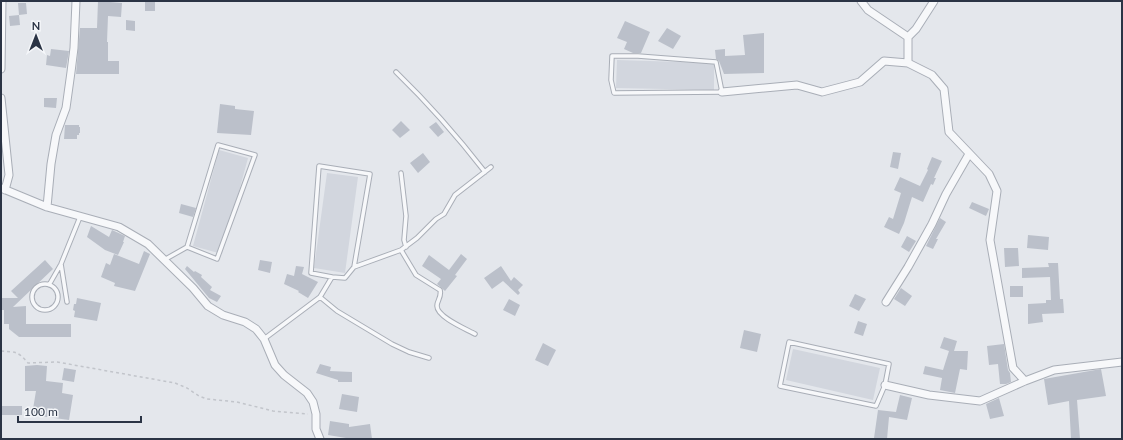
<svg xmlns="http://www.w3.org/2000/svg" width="1123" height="440" viewBox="0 0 1123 440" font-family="Lato,sans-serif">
<rect width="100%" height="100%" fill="#e4e7ec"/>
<path fill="#d2d6de" d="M617,60L714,63V90L616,88Z
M219,150L248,158L222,254L193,246Z
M327,173L358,177L345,273L314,268Z
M793,349L880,368L873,400L786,380Z"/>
<path fill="#bbc0ca" d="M98,1L122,3L121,17L108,16L107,42H108V61H119V74H76L80,28H97Z
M145,1L155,2V11H145Z
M18,3H26L27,14L19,15Z
M19,15L20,25L10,26L9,16Z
M126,20L135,21V31L126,30Z
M625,21L650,32L641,53H633L624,49L627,42L617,38Z
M667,28L681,36L673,49L658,41Z
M764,33V73L724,74L719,61L716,59L715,50L725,49V56L745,55L743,35Z
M51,49L69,51L66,68L46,65L47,55L50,56Z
M44,98H57L56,108L44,107Z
M220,104L235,106V109L254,111L251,135L217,133Z
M401,121L410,130L400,138L392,130Z
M436,122L444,132L438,137L429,127Z
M65,125H79V127H80V133H79V135H77V139H64Z
M893,152L901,153L898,169L890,167Z
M423,153L430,162L418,173L410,163Z
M932,157L942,161L934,178H936L933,185L931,184L923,202L912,197L904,223L899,234L884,227L889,217L893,219L901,193L894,190L900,177L920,186L928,170L927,169Z
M972,202L989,209L986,216L969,208Z
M181,204L196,208L193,217L179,213Z
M940,218L946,222L936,239H938L933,249L926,246Z
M91,226L109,237L112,230L125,236L123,242H124L118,255L105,250L87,237Z
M1028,235L1049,237L1048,250L1027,248Z
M907,236L916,241L909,252L901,247Z
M1004,248H1018L1019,266L1005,267Z
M144,251L150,254L135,291L114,286L115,283L101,277L106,263L110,265L114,254L139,264Z
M461,254L467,259L455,275L457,276L445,291L437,284L441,279L422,266L429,255L449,270Z
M45,260L53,269L13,307L26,306V324H71V337H19L9,329V324H4V310H2L1,298H18L11,291Z
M260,260L272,262L270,273L258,270Z
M1048,263H1058L1060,299H1063L1064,313L1042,314L1043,322L1028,324V304L1046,303V300H1051L1050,277L1022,278V268L1049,267Z
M187,266L194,272L195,271L202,275L201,277L212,287L210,290L221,296L217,302L209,298L185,269Z
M296,266L304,267L302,274L318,282L308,298L298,292L299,291L284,284L287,274L294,276Z
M501,266L511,281L514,277L523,285L518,290L520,293L518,295L503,281L492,289L484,278Z
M1010,286H1023V297H1010Z
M901,288L912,296L905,306L894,299Z
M855,294L866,299L859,311L849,306Z
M77,298L101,303L97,321L74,317L75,311L73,310L74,304H76Z
M509,299L520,305L515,316L503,310Z
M858,321L867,324L863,336L854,333Z
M744,330L761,334L757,352L740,348Z
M944,337L957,341L954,351H968L967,370L960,369L955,393L940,390L942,378L923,374L925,366L943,370L949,351L940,348Z
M543,343L556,350L548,366L535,360Z
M1004,344L1008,370L1010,373L1011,382L1006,384H1000L998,364L989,365L987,346Z
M320,364L331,367L330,371L352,372V382H338V380L316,373Z
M37,365L47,366L46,381L63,383L62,393L73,395L69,420L32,415L36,391H25V366Z
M64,368L76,370L74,382L62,380Z
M1101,369L1106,396L1077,400L1080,439H1071L1069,401L1048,405L1044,379Z
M342,394L359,397L357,412L339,409Z
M900,395L912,398L907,420L889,417L887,439L874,438L878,410L896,412Z
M999,398L1004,416L990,419L986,404Z
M1,406H22V415H1Z
M330,421L349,424V427L370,424L372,439H352L328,435Z"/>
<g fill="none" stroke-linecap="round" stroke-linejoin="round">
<defs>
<path id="service" d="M612,56H638L716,62L722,92L614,93L611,80Z
M396,72C428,103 457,136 485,172
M401,173L406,216L404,240L406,247
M401,250L416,275L440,290C442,297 437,300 437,306C437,317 466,329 475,334
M164,260L187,247L218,145L255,155L217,259L187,247
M61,264L67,302
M332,277L311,273L319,166L370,174L354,267
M32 297a13 13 0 1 1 26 0a13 13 0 1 1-26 0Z
M49,285L61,264L80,217
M320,297L337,311L392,344L409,352L429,358
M264,339L320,297L332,277L345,278L354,267L401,250L417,238L436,219L444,214L455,195L491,167
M789,342L889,364L885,385L876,406L780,386Z"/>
<path id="minor" d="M861,1L868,10L908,37
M908,63V37L916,29L934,1
M1,69L2,1
M722,92L797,85L822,92L860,82L884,61L908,63L932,75L944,89L949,132L989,174L997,191L990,240L1013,368L1025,381
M1,98L9,175L5,190
M1,188L47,207L119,227L148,244L193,288L208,306L223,315L245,322L256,329L264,339L275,365L284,375L307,393L313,402L316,414V429L320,439
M47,207L51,164L56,135L66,108L71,72L74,48L76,1
M886,302L908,267L932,224L946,194L969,154
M885,385L929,395L980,401L1025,381L1054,370L1122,362"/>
</defs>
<use href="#service" stroke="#a9aeb7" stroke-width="5.5"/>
<use href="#minor" stroke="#a9aeb7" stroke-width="9"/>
<path stroke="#c2c5cb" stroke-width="1.5" stroke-dasharray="3 3" stroke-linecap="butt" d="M1,351C15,352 18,351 28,363L57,362L175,383L187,388L199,396L207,399L237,402L273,411L308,414"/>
<use href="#service" stroke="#f7f8fa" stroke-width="3.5"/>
<use href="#minor" stroke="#f7f8fa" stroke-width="7"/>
</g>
<rect width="1123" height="440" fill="none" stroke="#2b3445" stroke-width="4"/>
<g transform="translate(36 36)" stroke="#f4f6f9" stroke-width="3" paint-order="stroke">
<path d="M0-3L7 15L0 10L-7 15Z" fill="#2b3445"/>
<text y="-6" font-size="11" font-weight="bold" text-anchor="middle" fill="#2b3445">N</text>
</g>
<path d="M18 416v6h123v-6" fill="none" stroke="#2b3445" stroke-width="2"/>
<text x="24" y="416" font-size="12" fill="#2b3445" stroke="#f4f6f9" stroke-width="3" paint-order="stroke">100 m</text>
</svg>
